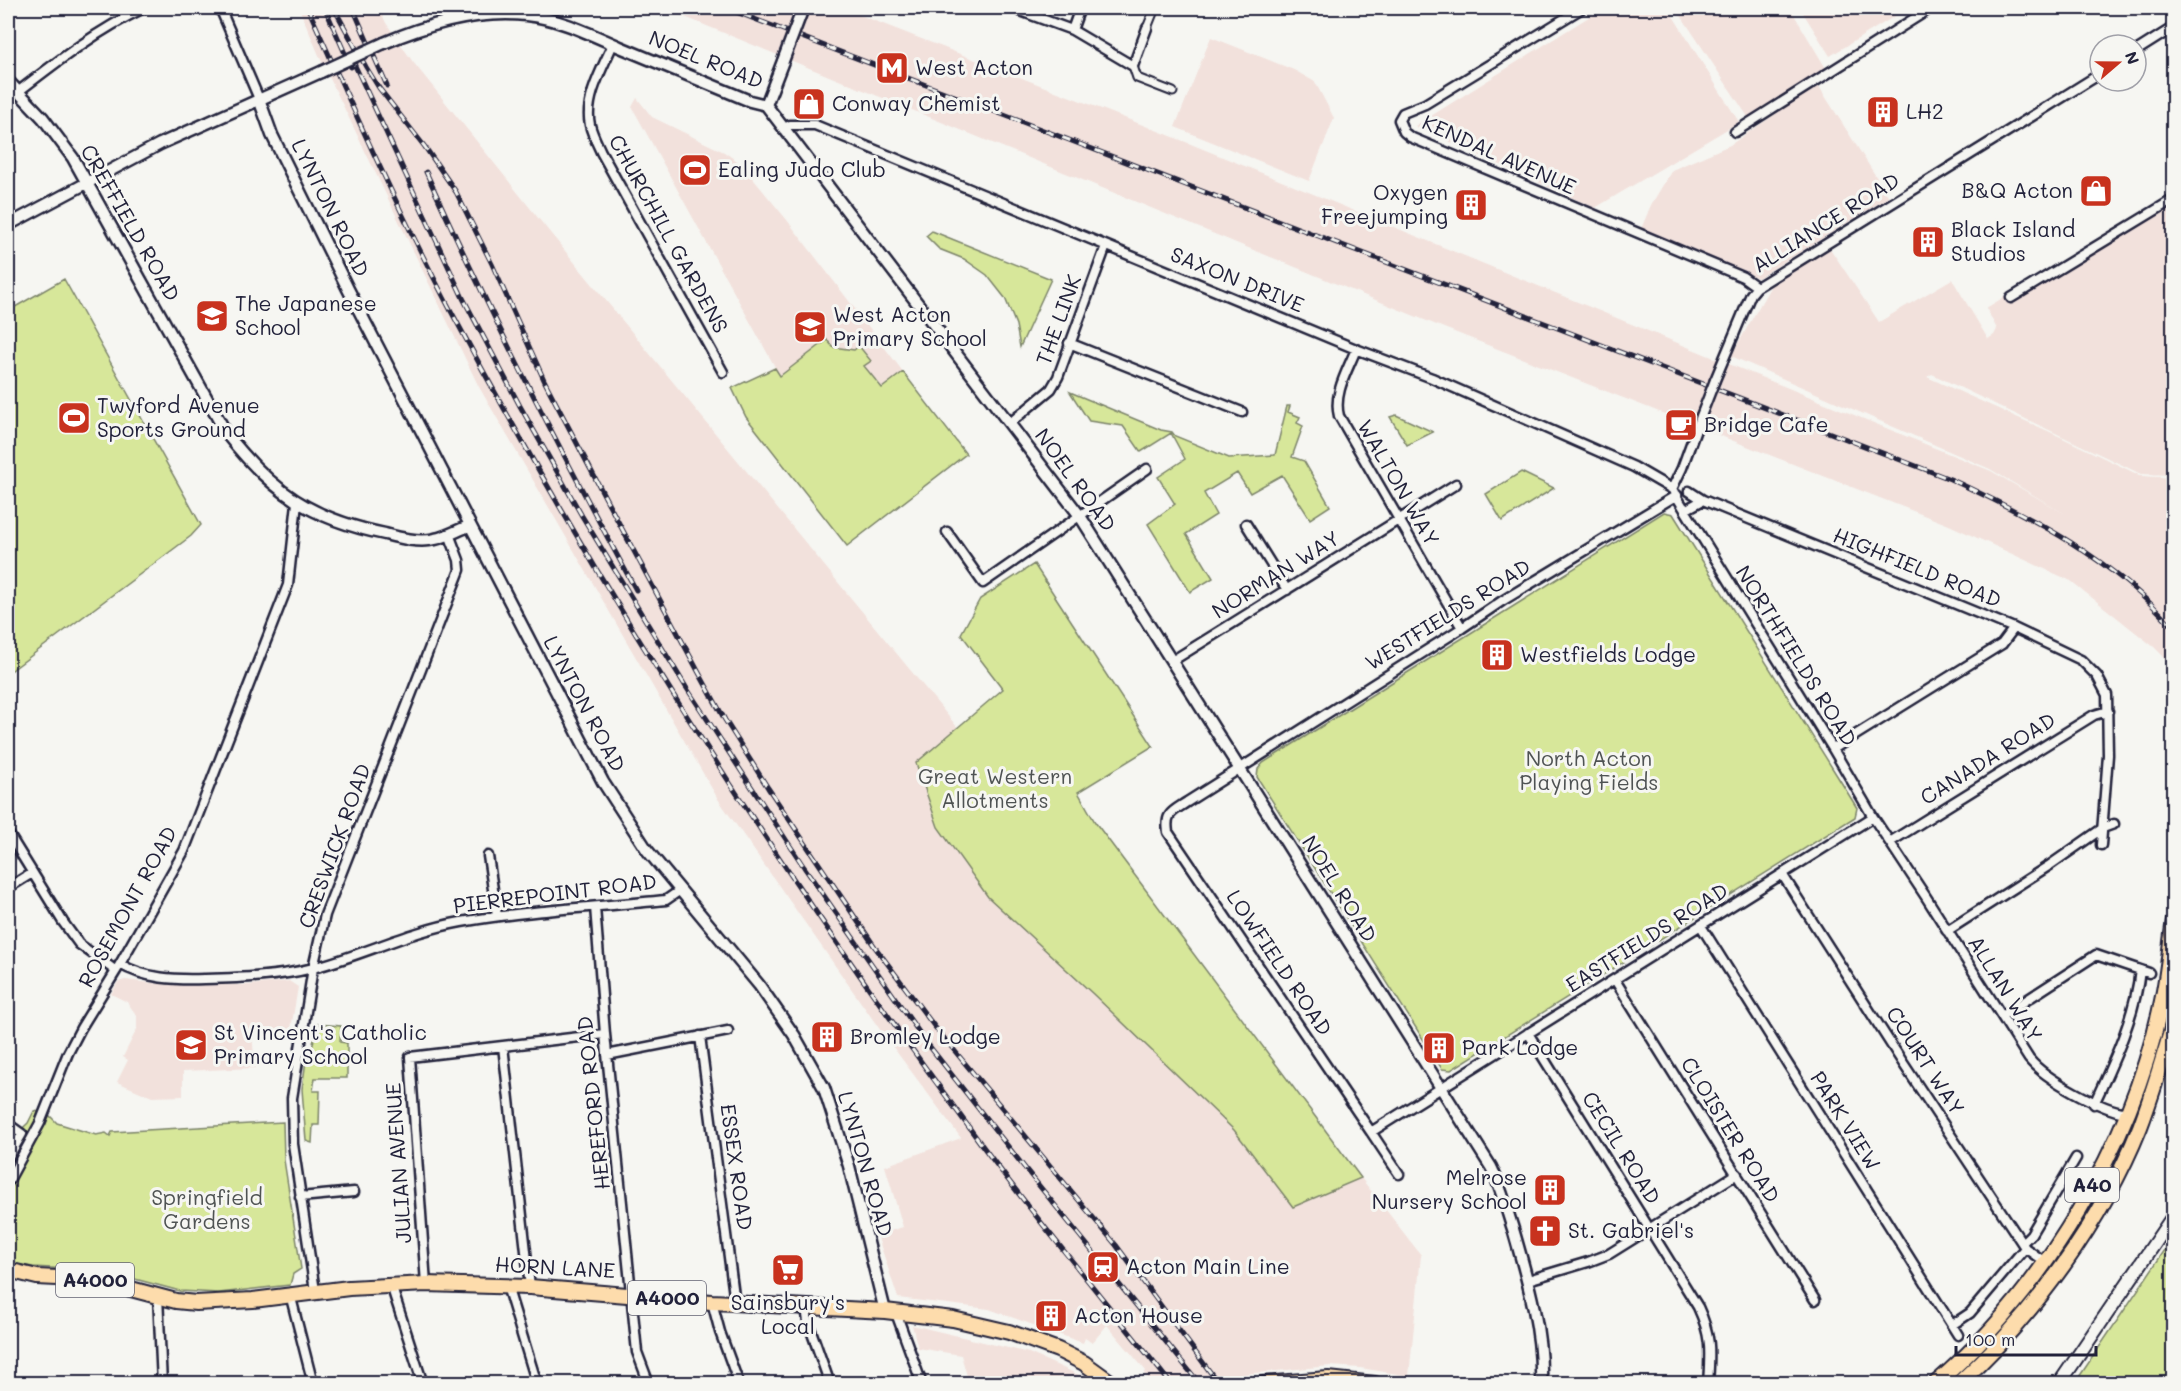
<svg xmlns="http://www.w3.org/2000/svg" width="2181" height="1391" viewBox="0 0 2181 1391" font-family="Mali,sans-serif">
<rect width="100%" height="100%" fill="#f6f6f2"/>
<filter id="ink" filterUnits="userSpaceOnUse"><feTurbulence type="fractalNoise" baseFrequency=".0167" numOctaves="2"/><feDisplacementMap in="SourceGraphic" scale="12" xChannelSelector="R" yChannelSelector="G"/><feConvolveMatrix kernelMatrix="1 2 1 2 8 2 1 2 1" color-interpolation-filters="sRGB"/></filter>
<g filter="url(#ink)">
<path fill="#f2e1dc" d="M299,8H379L386,23L413,62L547,229L958,728L916,763L988,897L1093,994L1234,1130L1293,1207L1361,1178L1421,1255L1409,1376L1360,1368L1330,1366L1149,1383L1148,1377L1144,1374L1146,1371L1107,1325L1092,1343L1085,1338L1083,1343L989,1309L898,1298L877,1235L903,1227L885,1166L961,1138L881,1031L718,799L479,387L321,60Z
M663,8H842L1171,136L1991,471L2067,515L1990,469L1731,356L1773,282L1829,247L1879,322L1952,279L1988,339L1994,335L1997,329L1986,308L2173,196V475L2141,474L1932,374L1927,377L2048,431L2141,476L2173,478V666L2154,647L2071,581L1949,525L1444,328Z
M1603,8H1668L1739,122L1595,208L1415,126Z
M1676,8H1790L1827,70L1748,117Z
M1800,8H1908L1830,56Z
M1211,37L1294,70L1315,82L1334,118L1309,181L1175,127Z
M1818,85L1889,197L1758,278L1641,229L1651,205L1672,170L1730,145Z
M637,98L652,117L724,152L740,163L787,220L966,454L847,546L746,417L732,388L775,367L632,107Z
M125,980L171,985H249L289,981L298,987L291,1029L252,1033L255,1068L183,1071V1096L152,1097L117,1082L128,1060L123,1057L137,1029V1016L127,1002L111,994L118,982Z
M912,1325L1029,1353L1088,1379L1086,1384L969,1383L961,1355L918,1348Z"/>
<path fill="#d7e79a" stroke="#7c846a" stroke-width="1.5" d="M932,231L1051,279L1020,347L1016,325L1005,298L987,275L964,259L939,249L926,236Z
M64,279L201,525L191,536L8,673V311Z
M827,340L833,347L854,350L859,346L871,361L864,366L882,388L903,372L966,454L847,546L746,417L732,388L775,368L780,376Z
M1070,392L1161,430L1172,432L1175,436L1229,458L1275,455L1287,406H1290L1288,412L1300,417L1297,423L1303,426L1292,457L1304,461L1330,506L1310,519L1282,475L1250,493L1237,473L1204,493L1216,515L1186,534L1213,578L1190,592L1148,524L1175,504L1158,477L1185,459L1171,433L1141,452L1123,426L1089,421Z
M1396,415L1433,432L1407,445L1390,417Z
M1521,472L1554,488L1502,521L1486,494Z
M1664,512L1673,514L1841,782L1857,808L1855,817L1451,1070L1442,1069L1257,777L1258,769L1263,763Z
M1034,564L1153,746L1078,792L1095,822L1361,1178L1293,1207L1234,1130L1093,994L988,897L938,827L916,763L1003,689L961,634L980,599Z
M317,1024L341,1026L340,1042L347,1043V1078H315L313,1091H320L319,1125H313L312,1143L306,1141L302,1089L307,1054H311Z
M34,1111L47,1113L57,1123L96,1135L106,1133L110,1136L112,1132L283,1122L284,1160L301,1269L293,1274L290,1285L219,1293L180,1291L105,1271L33,1267L8,1263V1142L28,1123Z
M2173,1238V1383L2080,1384L2077,1381L2075,1383Z"/>
<g fill="none" stroke-linecap="round" stroke-linejoin="round">
<defs>
<path id="pedestrian" d="M1147,28L1155,8
M1133,66L1137,78L1173,92"/>
<path id="minor" d="M220,8L259,99
M1012,8L1072,30L1133,66L1147,28
M1582,8L1425,104L1403,113L1399,120L1404,132L1410,137L1743,277L1757,287
M1072,30L1080,8
M613,44C603,67 584,99 590,125C592,134 597,143 601,152L723,372
M2136,51L2174,27
M19,91C59,60 98,30 144,8
M783,129L790,125H815L1356,349L1432,378L1634,467L1672,489L1833,749L1873,817L1926,897L2029,1059C2045,1079 2102,1110 2127,1113
M1735,132L1931,8
M2011,298L2174,199
M1069,343L1242,412
M1356,349C1348,370 1333,393 1339,416L1462,628
M1715,380L1751,294L1757,287L2100,74
M1010,423L1051,389L1058,377L1106,246
M1672,489L1682,468L1701,416
M1689,491L1703,500
M1677,495L1502,601L1462,628L1187,802C1172,812 1165,813 1168,832L1371,1132L1873,817
M1685,510L1703,500L2014,628L2002,644L1833,749
M1246,524L1287,590
M947,532L983,583L1147,469
M2014,628L2081,660L2097,676L2107,695L2108,755L2101,845
M1172,661L1456,484
M8,833L63,922L79,944L116,971
M1890,842L2094,715L2108,711
M488,856L497,916
M1782,874L1903,1063L2022,1243L2025,1248L2045,1262
M8,888L32,873
M595,907L605,1034L637,1352L649,1384
M1701,926L1958,1335
M1947,931L2050,865L2103,828L2114,824
M120,964C145,979 176,980 204,979C240,978 278,977 313,968C363,955 410,931 461,922C529,910 598,907 666,900L679,891
M1615,980L1815,1300
M2002,1016L2096,955L2149,973
M1528,1033L1698,1307C1712,1337 1710,1352 1708,1384
M700,1036L735,1303
M503,1046L530,1287
M607,1055L728,1031
M2094,1104C2114,1061 2135,1017 2140,970
M8,1124L22,1134L8,1158
M1371,1132L1399,1174
M8,1182L40,1123L68,1053L81,1028L116,971L184,851L288,585L297,503
M300,1197L354,1192
M2022,1243L2031,1234L2076,1158
M1528,1280L1588,1262L1609,1254L1737,1174
M426,1284L410,1057L605,1034
M391,1285L423,1384
M507,1286L537,1384
M315,1291L293,1144L292,1098L313,968L325,915L460,570L459,560L449,534
M290,1294L313,1384
M158,1296L162,1384
M712,1302L720,1332L739,1384
M806,1307L808,1322L830,1384
M896,1313L922,1384
M1952,1325L1970,1313L2025,1248
M8,1377L13,1384
M304,1384L312,1380"/>
<path id="tertiary" d="M384,43C428,24 477,10 526,15C558,18 590,34 620,47C663,65 707,83 750,101L766,105L1080,516L1491,1167C1501,1187 1506,1208 1513,1229C1527,1278 1543,1331 1541,1384
M8,81L43,118L73,158L226,433C272,492 311,519 385,534C400,538 419,543 435,539C446,537 458,530 469,526
M259,99L272,135L348,289L603,782L647,850L759,985L794,1035L824,1088L849,1166L885,1311
M766,105L783,61
M8,225L160,144L321,72"/>
<path id="secondary" d="M2059,1384L2174,1215"/>
<path id="primary" d="M8,1270L37,1277L97,1280L176,1301L196,1303L253,1300L349,1288L426,1284L530,1287L712,1302L885,1311L953,1319L1009,1332L1058,1350L1084,1363L1113,1384
M1263,1384L1328,1379L1375,1384"/>
<path id="trunk" d="M1935,1384C2046,1289 2132,1144 2162,1001C2168,974 2170,946 2174,919
M1958,1384C2033,1317 2103,1220 2140,1127C2153,1093 2163,1058 2174,1022"/>
</defs>
<use href="#pedestrian" stroke="#22223b" stroke-width="11"/>
<use href="#minor" stroke="#22223b" stroke-width="13"/>
<use href="#tertiary" stroke="#22223b" stroke-width="15"/>
<use href="#secondary" stroke="#22223b" stroke-width="16"/>
<use href="#primary" stroke="#22223b" stroke-width="18"/>
<use href="#trunk" stroke="#22223b" stroke-width="18"/>
<use href="#pedestrian" stroke="#f6f6f2" stroke-width="7"/>
<use href="#minor" stroke="#f6f6f2" stroke-width="8"/>
<use href="#tertiary" stroke="#f6f6f2" stroke-width="10"/>
<use href="#secondary" stroke="#f6f6f2" stroke-width="12"/>
<use href="#primary" stroke="#fddcac" stroke-width="14"/>
<use href="#trunk" stroke="#fddcac" stroke-width="14"/>
<defs>
<path id="rail" d="M308,8C353,109 399,212 451,311C602,596 777,867 968,1126C1032,1215 1103,1298 1171,1384
M325,8L351,67
M334,8L366,67L379,88L425,147L456,192L492,264L545,382L605,497L698,671L725,720L768,788L875,947L934,1026L1116,1245L1219,1384
M353,8L387,86
M726,8L1950,479C2032,517 2113,559 2174,628
M351,57L463,298L520,406L582,516L686,687L804,867L923,1038L1028,1172L1200,1384
M426,172C490,314 561,453 636,590"/>
</defs>
<use href="#rail" stroke="#22223b" stroke-width="5"/>
<use href="#rail" stroke="#f6f6f2" stroke-width="3" stroke-dasharray="9" stroke-linecap="butt"/>
<defs>
<path id="minor-bridge" d="M1701,416L1715,380"/>
<path id="tertiary-bridge" d="M783,61L803,8
M321,72L384,43"/>
</defs>
<use href="#minor-bridge" stroke="#22223b" stroke-width="13" stroke-linecap="butt"/>
<use href="#tertiary-bridge" stroke="#22223b" stroke-width="15" stroke-linecap="butt"/>
<use href="#minor-bridge" stroke="#f6f6f2" stroke-width="8"/>
<use href="#tertiary-bridge" stroke="#f6f6f2" stroke-width="10"/>
</g>
</g>
<defs>
<symbol id="metro-square" viewBox="-11 -11 22 22"><rect x="-9" y="-9" width="18" height="18" rx="4" fill="#c8321e" stroke="#f6f6f2"/><path d="M-5.5 5V-5H-3L0 0L3-5H5.5V5H3V-.5L0 4L-3-.5V5Z" fill="#fff"/></symbol>
<symbol id="shop-square" viewBox="-11 -11 22 22"><rect x="-9" y="-9" width="18" height="18" rx="4" fill="#c8321e" stroke="#f6f6f2"/><path d="M-5-2.5h2.3a2.7 3.5 0 0 1 5.4 0H5L5.5 6h-11ZM-1.5-2.5h3a1.5 2.3 0 0 0-3 0Z" fill="#fff"/></symbol>
<symbol id="building-square" viewBox="-11 -11 22 22"><rect x="-9" y="-9" width="18" height="18" rx="4" fill="#c8321e" stroke="#f6f6f2"/><path d="M-4-6H4V6H1V3H-1V6H-4ZM-2.5-4.3h1.7v1.8h-1.7ZM.8-4.3h1.7v1.8H.8ZM-2.5-1h1.7V.8h-1.7ZM.8-1h1.7V.8H.8Z" fill="#fff"/></symbol>
<symbol id="stadium-square" viewBox="-11 -11 22 22"><rect x="-9" y="-9" width="18" height="18" rx="4" fill="#c8321e" stroke="#f6f6f2"/><path d="M0-5a6.5 5 0 1 0 0 10a6.5 5 0 1 0 0-10ZM-3.5-1.8h7v3.6h-7Z" fill="#fff"/></symbol>
<symbol id="school-square" viewBox="-11 -11 22 22"><rect x="-9" y="-9" width="18" height="18" rx="4" fill="#c8321e" stroke="#f6f6f2"/><path d="M0-5L7-2L0 1L-7-2ZM-4 1L0 2.5L4 1V4Q0 6-4 4Z" fill="#fff"/></symbol>
<symbol id="cafe-square" viewBox="-11 -11 22 22"><rect x="-9" y="-9" width="18" height="18" rx="4" fill="#c8321e" stroke="#f6f6f2"/><path d="M-5.5-4.5H6V0H3Q3 3.5 0 3.5H-2.5Q-5.5 3.5-5.5 0ZM3-3.2v2h1.7v-2ZM-6 4.5H4V6H-6Z" fill="#fff"/></symbol>
<symbol id="church-square" viewBox="-11 -11 22 22"><rect x="-9" y="-9" width="18" height="18" rx="4" fill="#c8321e" stroke="#f6f6f2"/><path d="M-1.2-6h2.4v3.5h3.3v2.4h-3.3V6h-2.4V-.1h-3.3v-2.4h3.3Z" fill="#fff"/></symbol>
<symbol id="station-square" viewBox="-11 -11 22 22"><rect x="-9" y="-9" width="18" height="18" rx="4" fill="#c8321e" stroke="#f6f6f2"/><path d="M-3-6H3Q5-6 5-4V2Q5 4 3 4L4.5 6H3L1.5 4h-3L-3 6H-4.5L-3 4Q-5 4-5 2V-4Q-5-6-3-6ZM-3.5-4v3h7v-3ZM-3.5 1v1.5H-2V1ZM2 1v1.5H3.5V1Z" fill="#fff"/></symbol>
<symbol id="supermarket-square" viewBox="-11 -11 22 22"><rect x="-9" y="-9" width="18" height="18" rx="4" fill="#c8321e" stroke="#f6f6f2"/><path d="M-6-5.5h2.5l.6 2H6L4.5 2H-2.5L-4.4-4H-6ZM-1.5 3.2a1.3 1.3 0 1 0 .1 0ZM3 3.2a1.3 1.3 0 1 0 .1 0Z" fill="#fff"/></symbol>
</defs>
<g fill-rule="evenodd">
<use href="#metro-square" x="873" y="49" width="38" height="38"/>
<use href="#shop-square" x="790" y="85" width="38" height="38"/>
<use href="#building-square" x="1864" y="93" width="38" height="38"/>
<use href="#stadium-square" x="676" y="151" width="38" height="38"/>
<use href="#shop-square" x="2077" y="172" width="38" height="38"/>
<use href="#building-square" x="1452" y="186" width="38" height="38"/>
<use href="#building-square" x="1909" y="223" width="38" height="38"/>
<use href="#school-square" x="193" y="297" width="38" height="38"/>
<use href="#school-square" x="791" y="308" width="38" height="38"/>
<use href="#stadium-square" x="55" y="399" width="38" height="38"/>
<use href="#cafe-square" x="1662" y="406" width="38" height="38"/>
<use href="#building-square" x="1478" y="636" width="38" height="38"/>
<use href="#building-square" x="808" y="1018" width="38" height="38"/>
<use href="#school-square" x="172" y="1026" width="38" height="38"/>
<use href="#building-square" x="1420" y="1029" width="38" height="38"/>
<use href="#building-square" x="1531" y="1171" width="38" height="38"/>
<use href="#church-square" x="1526" y="1212" width="38" height="38"/>
<use href="#station-square" x="1084" y="1248" width="38" height="38"/>
<use href="#supermarket-square" x="769" y="1251" width="38" height="38"/>
<use href="#building-square" x="1032" y="1297" width="38" height="38"/>
</g>
<g text-anchor="middle" stroke-width="6" stroke-linejoin="round" paint-order="stroke">
<g fill="#f6f6f2" stroke="#626272" stroke-width="1.5">
<rect x="2065" y="1168" width="54" height="34" rx="4.5"/>
<rect x="56" y="1263" width="78" height="34" rx="4.5"/>
<rect x="628" y="1281" width="78" height="34" rx="4.5"/>
</g>
<g font-size="20" font-weight="bold" fill="#22223b">
<text x="2092" y="1192">A40</text>
<text x="95" y="1287">A4000</text>
<text x="667" y="1305">A4000</text>
</g>
<g font-size="21" fill="#22223b" stroke="#f6f6f2">
<text transform="translate(706 60) rotate(22)" y="7">NOEL ROAD</text>
<text transform="translate(1499 155) rotate(24)" y="7">KENDAL AVENUE</text>
<text transform="translate(330 208) rotate(64)" y="7">LYNTON ROAD</text>
<text transform="translate(130 223) rotate(60)" y="7">CREFFIELD ROAD</text>
<text transform="translate(1826 223) rotate(-32)" y="7">ALLIANCE ROAD</text>
<text transform="translate(668 234) rotate(61)" y="7">CHURCHILL GARDENS</text>
<text transform="translate(1237 280) rotate(22)" y="7">SAXON DRIVE</text>
<text transform="translate(1059 320) rotate(-70)" y="7">THE LINK</text>
<text transform="translate(1075 480) rotate(54)" y="7">NOEL ROAD</text>
<text transform="translate(1398 483) rotate(60)" y="7">WALTON WAY</text>
<text transform="translate(1917 568) rotate(22)" y="7">HIGHFIELD ROAD</text>
<text transform="translate(1276 575) rotate(-32)" y="7">NORMAN WAY</text>
<text transform="translate(1448 615) rotate(-32)" y="7">WESTFIELDS ROAD</text>
<text transform="translate(1796 656) rotate(58)" y="7">NORTHFIELDS ROAD</text>
<text transform="translate(584 704) rotate(62)" y="7">LYNTON ROAD</text>
<text transform="translate(1988 759) rotate(-32)" y="7">CANADA ROAD</text>
<text transform="translate(335 846) rotate(-70)" y="7">CRESWICK ROAD</text>
<text transform="translate(1339 889) rotate(58)" y="7">NOEL ROAD</text>
<text transform="translate(555 894) rotate(-7)" y="7">PIERREPOINT ROAD</text>
<text transform="translate(128 907) rotate(-61)" y="7">ROSEMONT ROAD</text>
<text transform="translate(1647 938) rotate(-32)" y="7">EASTFIELDS ROAD</text>
<text transform="translate(1279 963) rotate(56)" y="7">LOWFIELD ROAD</text>
<text transform="translate(2005 989) rotate(58)" y="7">ALLAN WAY</text>
<text transform="translate(1925 1061) rotate(57)" y="7">COURT WAY</text>
<text transform="translate(594 1103) rotate(-96)" y="7">HEREFORD ROAD</text>
<text transform="translate(1845 1121) rotate(58)" y="7">PARK VIEW</text>
<text transform="translate(1730 1130) rotate(58)" y="7">CLOISTER ROAD</text>
<text transform="translate(1621 1148) rotate(58)" y="7">CECIL ROAD</text>
<text transform="translate(399 1163) rotate(-94)" y="7">JULIAN AVENUE</text>
<text transform="translate(865 1164) rotate(74)" y="7">LYNTON ROAD</text>
<text transform="translate(736 1167) rotate(82)" y="7">ESSEX ROAD</text>
<text transform="translate(555 1268) rotate(3)" y="7">HORN LANE</text>
</g>
<g font-size="21" fill="#22223b" stroke="#f6f6f2" text-anchor="start">
<text x="915" y="75">West Acton</text>
<text x="832" y="111">Conway Chemist</text>
<text x="1906" y="119">LH2</text>
<text x="718" y="177">Ealing Judo Club</text>
<text x="2073" y="198" text-anchor="end">B&amp;Q Acton</text>
<text x="1448" y="200" text-anchor="end">Oxygen<tspan x="1448" dy="24">Freejumping</tspan></text>
<text x="1951" y="237">Black Island<tspan x="1951" dy="24">Studios</tspan></text>
<text x="235" y="311">The Japanese<tspan x="235" dy="24">School</tspan></text>
<text x="833" y="322">West Acton<tspan x="833" dy="24">Primary School</tspan></text>
<text x="97" y="413">Twyford Avenue<tspan x="97" dy="24">Sports Ground</tspan></text>
<text x="1704" y="432">Bridge Cafe</text>
<text x="1520" y="662">Westfields Lodge</text>
<text x="214" y="1040">St Vincent's Catholic<tspan x="214" dy="24">Primary School</tspan></text>
<text x="850" y="1044">Bromley Lodge</text>
<text x="1462" y="1055">Park Lodge</text>
<text x="1527" y="1185" text-anchor="end">Melrose<tspan x="1527" dy="24">Nursery School</tspan></text>
<text x="1568" y="1238">St. Gabriel's</text>
<text x="1126" y="1274">Acton Main Line</text>
<text x="788" y="1310" text-anchor="middle">Sainsbury's<tspan x="788" dy="24">Local</tspan></text>
<text x="1074" y="1323">Acton House</text>
</g>
<g font-size="21" fill="#4f5353" stroke="#f6f6f2">
<text x="1589" y="766">North Acton<tspan x="1589" dy="24">Playing Fields</tspan></text>
<text x="995" y="784">Great Western<tspan x="995" dy="24">Allotments</tspan></text>
<text x="207" y="1205">Springfield<tspan x="207" dy="24">Gardens</tspan></text>
</g>
</g>
<rect width="2181" height="1391" fill="none" stroke="#f6f6f2" stroke-width="30"/>
<rect x="15" y="15" width="2151" height="1361" fill="none" stroke="#22223b" stroke-width="2" filter="url(#ink)"/>
<g transform="translate(2118 63) rotate(70)"><circle r="28" fill="#f6f6f2" stroke="#a1a1a9" stroke-width="1.5"/>
<path d="M0-4.5L10 22L0 15L-10 22Z" fill="#c8321e"/>
<text y="-9" font-size="16" font-weight="bold" text-anchor="middle" fill="#22223b">N</text>
</g>
<path d="M1956 1346v9h140v-9" fill="none" stroke="#22223b" stroke-width="3"/>
<text x="1965" y="1346" font-size="18" fill="#22223b" stroke="#f6f6f2" stroke-width="4.5" paint-order="stroke">100 m</text>
</svg>
